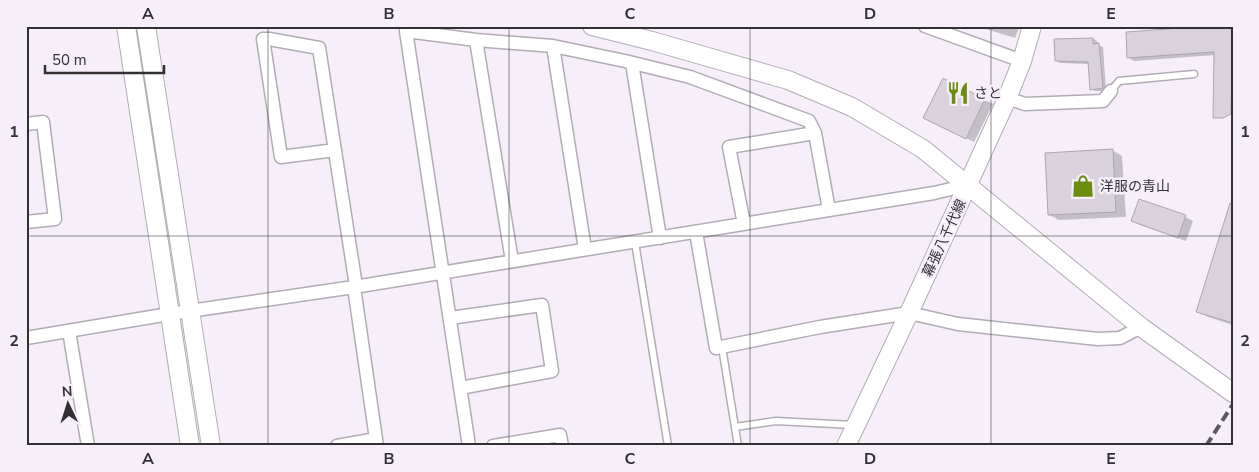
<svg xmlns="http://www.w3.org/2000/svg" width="1259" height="472" viewBox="0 0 1259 472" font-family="'Nunito Sans','Noto Sans JP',sans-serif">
<rect width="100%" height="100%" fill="#f6eff9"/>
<path fill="#0003" d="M976,26H1020L1015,38Z
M1233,26V103L1221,102L1216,55L1134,61L1129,58Z
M1094,39L1098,42L1097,45L1103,47L1106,91H1095L1091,89L1089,64L1060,63L1056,60V40Z
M943,80L993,104L974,142L933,122Z
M1112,150L1122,156L1126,217L1059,220L1049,215Z
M1232,200H1233V325L1208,317L1198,311Z
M1185,217L1193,221L1186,241L1140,225L1133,221Z"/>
<path fill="#d9d2dc" stroke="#ada6b0" d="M1208,26H1233L1231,114L1223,118H1213L1214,52L1127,58L1126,32Z
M1093,38V44L1099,43L1103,88L1090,90L1088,62L1055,61L1054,39Z
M943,78L985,99L966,139L923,118Z
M1113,149L1116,212L1048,215L1045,153Z
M1139,199L1186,215L1178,238L1131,221Z
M1230,203L1233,204V323L1196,312Z"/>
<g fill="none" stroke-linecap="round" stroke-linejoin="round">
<defs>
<path id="lane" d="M1111,91L1119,81L1194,74
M635,242L668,446
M722,347L738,446
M735,427L776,421L853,425"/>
<path id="street" d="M925,26L1022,61
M476,40L512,261
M553,46L585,249
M632,63L660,238
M1007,98L1025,104L1103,101L1111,91
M26,124L43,122L55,219L26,222
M335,150L281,157L263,39H269L319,48L356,286
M744,224L729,147L815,133
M696,232L716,348L820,327L909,313L958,324L1098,339L1120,338L1141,327
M354,287L377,446
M450,318L542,305L552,371L460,388
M69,331L88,446
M26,338L169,314L354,287L934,193L968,185
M337,446L376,439
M469,446L406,31L476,40L553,46L625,61L690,77L809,121L815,133L829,210
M493,446L560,435L562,446"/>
<path id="secondary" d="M126,26L190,446
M146,26L211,446
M592,26L652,41L788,80L852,107L923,149L1141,327L1233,393
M846,446L909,313L1006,101L1022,61L1032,26"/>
</defs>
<use href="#lane" stroke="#b2acb5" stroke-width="9"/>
<use href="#street" stroke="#b2acb5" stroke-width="15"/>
<use href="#secondary" stroke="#b2acb5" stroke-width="20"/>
<use href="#lane" stroke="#fff" stroke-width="6"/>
<use href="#street" stroke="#fff" stroke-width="12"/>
<use href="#secondary" stroke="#fff" stroke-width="18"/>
<path stroke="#5c595e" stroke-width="4" stroke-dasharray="10 5" stroke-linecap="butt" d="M1206,446L1233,404"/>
</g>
<path fill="none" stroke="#333034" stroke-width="1" stroke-opacity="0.55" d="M268,26V446M509,26V446M750,26V446M991,26V446M26,236H1233"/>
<defs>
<symbol id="restaurant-bare" viewBox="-9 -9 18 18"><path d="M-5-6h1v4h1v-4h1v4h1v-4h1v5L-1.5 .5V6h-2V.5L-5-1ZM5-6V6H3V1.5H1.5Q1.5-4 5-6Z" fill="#6b8c0f" stroke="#f6eff9" stroke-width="2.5" paint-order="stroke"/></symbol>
<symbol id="shop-bare" viewBox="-9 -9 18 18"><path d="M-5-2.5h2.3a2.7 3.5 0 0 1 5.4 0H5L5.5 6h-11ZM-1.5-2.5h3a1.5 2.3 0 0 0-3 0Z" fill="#6b8c0f" stroke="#f6eff9" stroke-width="2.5" paint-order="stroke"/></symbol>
</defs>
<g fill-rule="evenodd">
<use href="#restaurant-bare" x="942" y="77" width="32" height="32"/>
<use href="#shop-bare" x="1067" y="170" width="32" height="32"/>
</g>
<g text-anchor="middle" stroke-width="5" stroke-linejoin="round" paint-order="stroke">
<g font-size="14" fill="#333034" stroke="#f6eff9" text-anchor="start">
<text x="974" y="98">さと</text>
<text x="1100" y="191">洋服の青山</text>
</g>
<g font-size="14" fill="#333034" stroke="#f6eff9">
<text transform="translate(944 238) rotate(-65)" y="5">幕張八千代線</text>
</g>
</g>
<rect width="1259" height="472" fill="none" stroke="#f6eff9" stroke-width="55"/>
<g transform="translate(68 404) rotate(356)" stroke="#f6eff9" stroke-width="4" paint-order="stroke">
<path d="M0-4L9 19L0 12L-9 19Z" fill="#333034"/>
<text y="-8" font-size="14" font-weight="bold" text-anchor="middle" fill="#333034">N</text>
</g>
<path d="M45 65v8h119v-8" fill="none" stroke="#333034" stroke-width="2.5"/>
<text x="52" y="65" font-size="15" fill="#333034" stroke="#f6eff9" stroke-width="4" paint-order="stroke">50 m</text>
<rect x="28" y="28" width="1204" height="416" fill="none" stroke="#333034" stroke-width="2"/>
<g font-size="16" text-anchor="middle" font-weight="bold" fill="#333034">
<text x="148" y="19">A</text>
<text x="389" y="19">B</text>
<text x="630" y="19">C</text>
<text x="870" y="19">D</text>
<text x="1111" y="19">E</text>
<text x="14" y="137">1</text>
<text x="1245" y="137">1</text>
<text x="14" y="346">2</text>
<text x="1245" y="346">2</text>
<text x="148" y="464">A</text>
<text x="389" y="464">B</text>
<text x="630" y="464">C</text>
<text x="870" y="464">D</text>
<text x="1111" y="464">E</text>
</g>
</svg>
